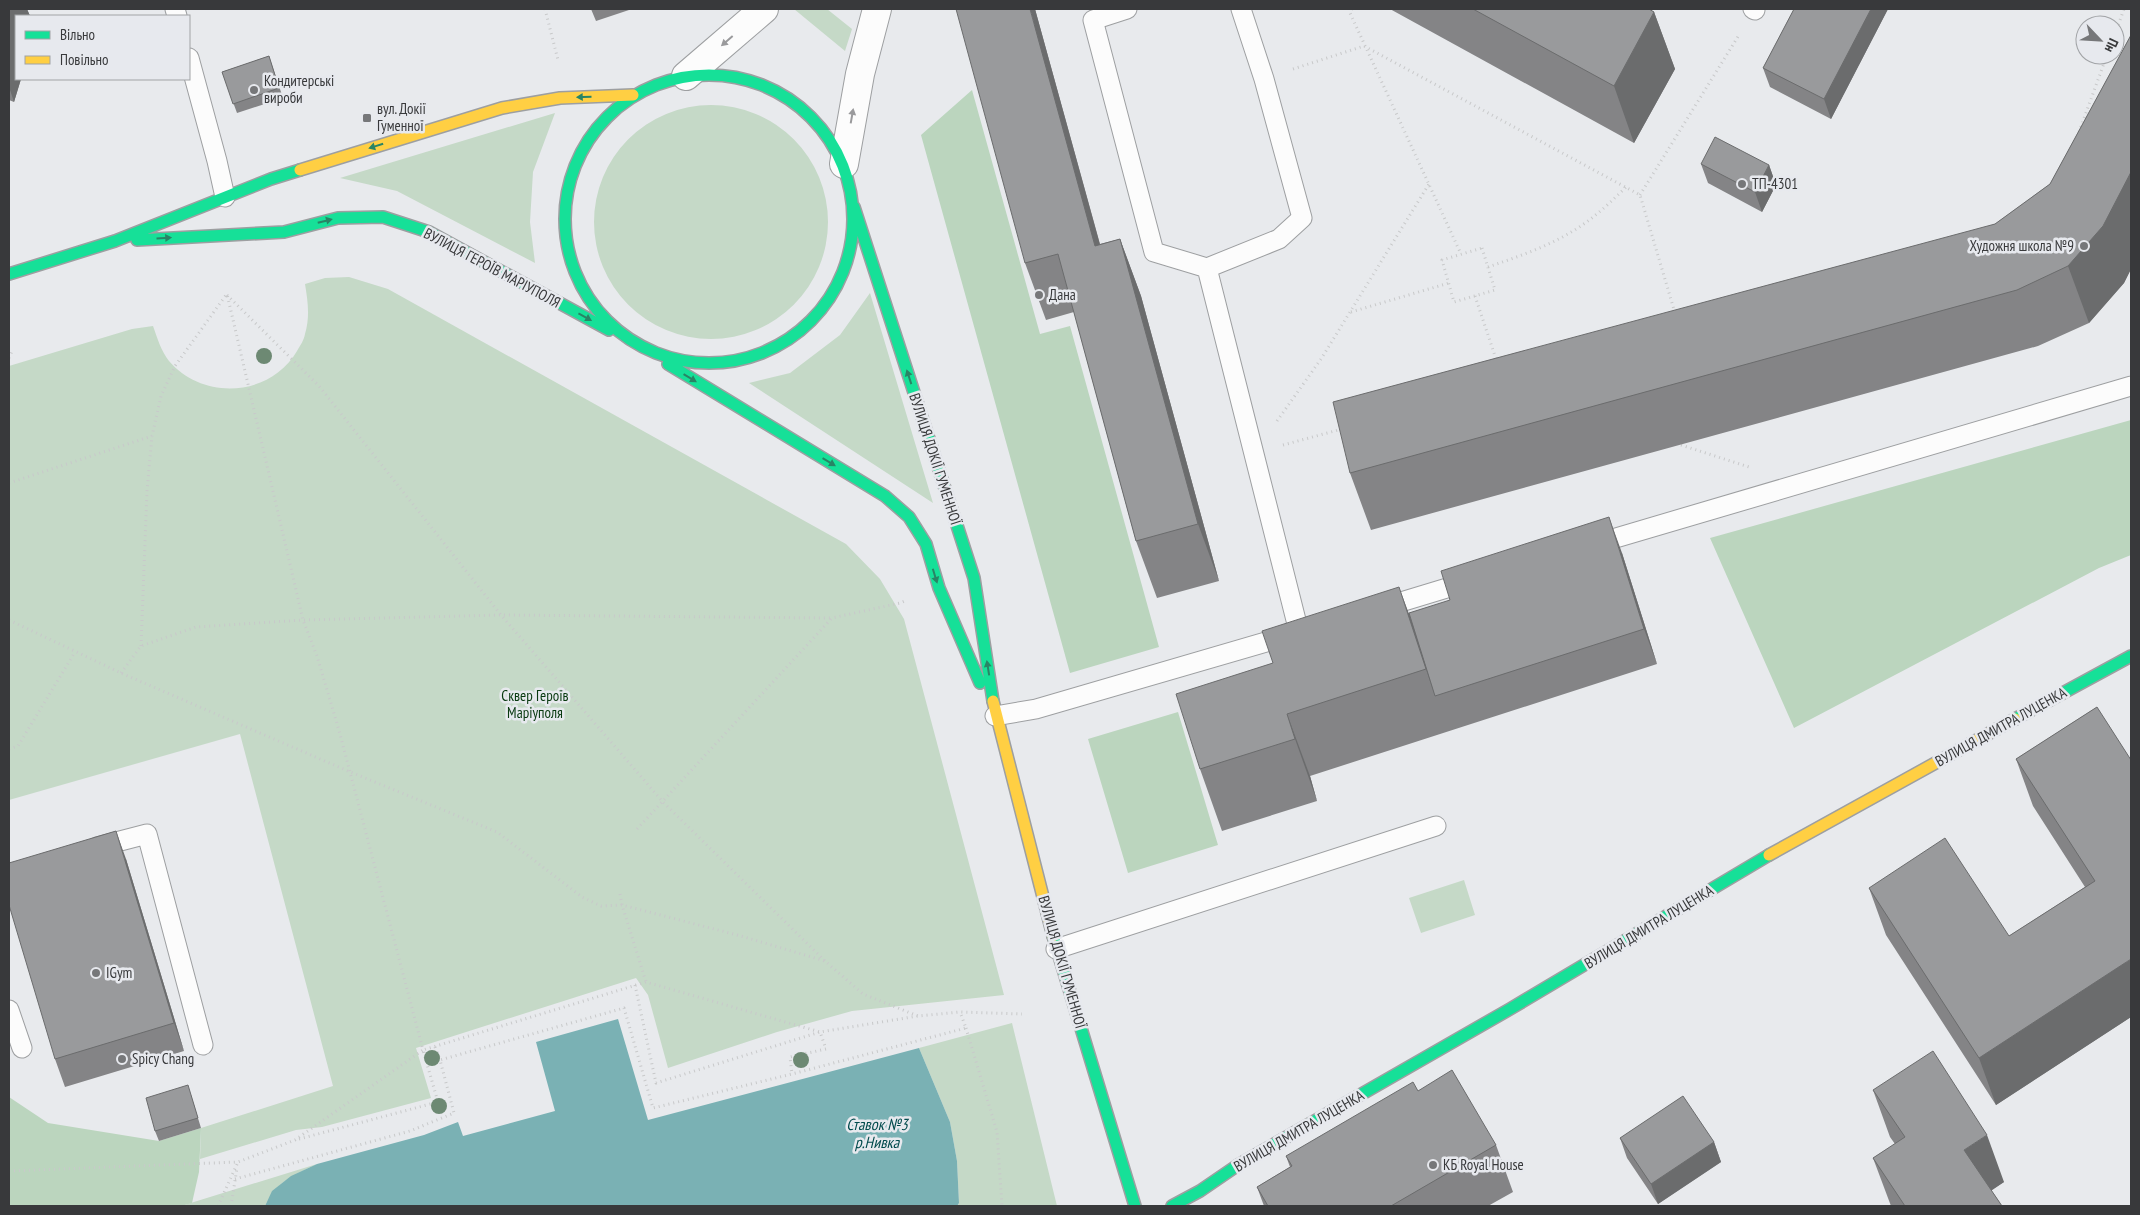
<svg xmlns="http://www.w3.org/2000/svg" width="2140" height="1215" viewBox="0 0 2140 1215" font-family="'PT Sans Narrow',sans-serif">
<rect width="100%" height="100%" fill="#e8eaed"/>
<path fill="#c5d9c7" d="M794,9H827L852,29L845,51Z
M594 222a117 117 0 1 1 234 0a117 117 0 1 1-234 0Z
M555,113L533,172L530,222L535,263L397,191L340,178Z
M349,277L388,289L846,544L880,579L904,619L1004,995L852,1011L777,1032L668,1068L648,995L636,978L416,1048L431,1098L322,1127L296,1130L200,1159L201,1128L333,1086L240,734L9,800V366L132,329L153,326C157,337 161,351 169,361C203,401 270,397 297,351C300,346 304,340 305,334C310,317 308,302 305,284L325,278Z
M870,293L933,503L749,383L790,373L840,335Z
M1464,880L1475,915L1421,933L1409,898Z
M1012,1023L1057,1206H957L959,1203L957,1161L950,1122L919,1048Z
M317,1164C292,1176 277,1181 265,1206H181Z"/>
<path fill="#bbd5be" d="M972,90L1040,334L1070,326L1159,647L1070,673L921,135Z
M2131,420V555L2099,568L1794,728L1710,538Z
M1178,712L1218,845L1128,873L1088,739Z
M9,1097L48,1123L159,1141L201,1128L199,1172L192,1203L181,1206H9Z"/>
<path fill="#7ab1b4" d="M618,1019L648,1120L919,1048L950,1122L957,1161L959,1203L957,1206H265L272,1191L291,1176L317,1164L424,1135L458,1122L463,1136L555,1111L536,1042Z"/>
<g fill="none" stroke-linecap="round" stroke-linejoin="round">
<defs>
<path id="lane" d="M175,9L177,16
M1127,9L1093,20L1154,252L1207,268
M1241,9L1264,79L1302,218L1279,239L1207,268L1299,632
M1753,9L1755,10
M189,58L217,161L225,197
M1592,545L2131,386
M1381,608L1470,581
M995,716L1036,709L1290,635
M97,847L147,834L203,1045
M1056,949L1436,826
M9,1010L22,1048"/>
<path id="street" d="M686,76L764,9
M844,164L860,74L877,9"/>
<path id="fast" d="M565 219a144 144 0 1 1 288 0a144 144 0 1 1-288 0Z
M854,207L974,578L993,701
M137,240L284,232L338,218L383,217L429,232L609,330
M9,274L115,241L271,179L300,170
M668,364L885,496L909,517L926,544L939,588L980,683
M2015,719L2131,656
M1053,936L1135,1206
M1172,1206L1200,1191L1238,1165L1510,1009L1769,855"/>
<path id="slow" d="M300,170L502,108L560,98L633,95
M993,701L1053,936
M1769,855L2015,719"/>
</defs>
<use href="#lane" stroke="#9d9fa1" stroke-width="21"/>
<use href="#street" stroke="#9d9fa1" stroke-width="30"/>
<use href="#fast" stroke="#9d9fa1" stroke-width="14"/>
<use href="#slow" stroke="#9d9fa1" stroke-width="14"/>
<path stroke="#c8c9ca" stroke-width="3" stroke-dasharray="1 4" stroke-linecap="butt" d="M545,9L558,60
M1352,9L1350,13L1461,254
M2115,34L2124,9
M1293,69L1364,46L1640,195L1675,313
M2079,132L2107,55
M1640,195L1739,35
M1482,248L1495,290L1454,302L1442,260Z
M1488,267C1517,257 1547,247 1573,231C1593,219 1610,203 1626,187
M227,295L319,386L501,615L663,802L825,961
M1475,296L1497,362
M1351,312L1449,283
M9,358L12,351
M1277,421L1321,359L1429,184
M1283,445L1342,429
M1681,445L1749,467
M9,483L152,436
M9,620L121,673L348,771L497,832L582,897L601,906L622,905L741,936L825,961L863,994L918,1016
M141,646L147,491L152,436L161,396L175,366L226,295
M121,673L141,646L196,627L303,620L501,615L832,618
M9,749L18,746L75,652
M637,829L832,618L900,603L907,600
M620,894L622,905L646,982
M635,985L656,1083L820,1032L826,1049L790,1057L792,1074
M966,1028L997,1132L1002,1206
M435,1047L440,1060
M299,1139L438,1102L423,1050L646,982L820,1032L918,1016L960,1012L1022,1014
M9,1171L238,1162L295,1140L423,1050L340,734L317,656L303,620L227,294
M235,1179L410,1131L454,1113L440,1060L624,1008L653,1108L792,1074L966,1028L960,1012
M9,1206H10
M218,1206L238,1162
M231,1206L237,1168"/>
<use href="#lane" stroke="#fcfcfc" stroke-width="19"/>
<use href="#street" stroke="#fcfcfc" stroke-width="28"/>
<use href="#fast" stroke="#16e098" stroke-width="11"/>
<use href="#slow" stroke="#ffcf43" stroke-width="11"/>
</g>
<g fill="#6d8973">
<circle cx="264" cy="356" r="8"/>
<circle cx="432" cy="1058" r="8"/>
<circle cx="801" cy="1060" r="8"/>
<circle cx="439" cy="1106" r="8"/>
</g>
<path fill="#848486" d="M9,9H27L30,16H16V79H21L14,102L9,100Z
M591,9H632L596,21Z
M1035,9L1100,244L1120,239L1141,296L1219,581L1157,598L1136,541L1074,312L1046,320L1025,263Z
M1390,9H1649L1654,12L1675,69L1634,143Z
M1794,9H1888L1831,119L1770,87L1763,68Z
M2131,35V269L2124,283L2089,323L2038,346L1371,530L1350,473L1995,224L2050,184Z
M269,56L283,98L237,113L222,72Z
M1701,164L1769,165L1776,185L1762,212L1708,183Z
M1622,553L1657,664L1310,776L1317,801L1222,831L1200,769L1409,613Z
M2097,707L2131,1017L1996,1105L1886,935L1869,888L2009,936L2085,887L2033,806L2016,759Z
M126,859L184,1051L65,1087L55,1059Z
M1873,1090L2004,1182L1991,1190L2002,1206H1891L1873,1158L1895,1144L1890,1137Z
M1418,1091L1496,1145L1513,1192L1488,1206H1264L1257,1187L1290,1167L1286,1156Z
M191,1095L201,1128L159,1141L155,1131Z
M1620,1138L1714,1142L1721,1162L1658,1204L1627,1158Z"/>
<path fill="#6b6c6d" d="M9,9H27L30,16H16V79H21L14,102L9,87Z
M1030,9H1035L1116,303L1095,246Z
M1871,9H1888L1831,119L1824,99Z
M1654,12L1675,69L1634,143L1614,86Z
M1769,165L1776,185L1762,212L1755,192Z
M2131,172V269L2124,283L2089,323L2068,266Z
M1120,239L1141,296L1219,581L1198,524Z
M1609,517L1622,553L1657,664L1644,629Z
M1399,587L1422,649L1435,696L1426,669Z
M1287,714L1310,776L1317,801L1295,739Z
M116,831L126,859L184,1051L174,1023Z
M2131,959V1017L1996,1105L1979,1058Z
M1987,1135L2004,1182L1982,1197L1964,1150Z
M1714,1142L1721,1162L1658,1204L1651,1184Z"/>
<path fill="#999a9c" stroke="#6b6c6d" d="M956,9H1030L1095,246L1120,239L1198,524L1136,541L1058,254L1025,263Z
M1473,9H1649L1654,12L1614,86Z
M1794,9H1871L1824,99L1763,68Z
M2131,35V172L2103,226L2068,266L2017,290L1350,473L1333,402L1995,224L2050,184Z
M269,56L279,88L233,104L222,72Z
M1715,137L1769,165L1755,192L1701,164Z
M1609,517L1644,629L1435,696L1409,613L1450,600L1441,571Z
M1399,587L1426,669L1287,714L1295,739L1200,769L1176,694L1273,663L1262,631Z
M2097,707L2131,760V959L1979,1058L1869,888L1945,838L2009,936L2095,881L2016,759Z
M116,831L174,1023L55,1059L9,905V863Z
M1933,1051L1987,1135L1964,1150L2002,1206H1905L1873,1158L1905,1137L1873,1090Z
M1452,1070L1496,1145L1391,1206H1268L1257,1187L1292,1166L1286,1156L1413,1082L1418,1091Z
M188,1085L198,1118L155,1131L146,1098Z
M1683,1096L1714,1142L1651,1184L1620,1138Z"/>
<defs><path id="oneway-solid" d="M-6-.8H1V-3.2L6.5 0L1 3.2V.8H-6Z" transform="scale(1.25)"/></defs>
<g fill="#9a9a9c">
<use href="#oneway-solid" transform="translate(727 41) rotate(139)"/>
<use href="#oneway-solid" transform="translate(852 116) rotate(-80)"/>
</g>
<g fill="#298465">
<use href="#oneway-solid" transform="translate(584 97) rotate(178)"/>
<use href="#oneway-solid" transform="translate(376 146) rotate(163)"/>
<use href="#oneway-solid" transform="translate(325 221) rotate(-14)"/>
<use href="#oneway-solid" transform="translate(164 238) rotate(-3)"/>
<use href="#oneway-solid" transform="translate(585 317) rotate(29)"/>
<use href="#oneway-solid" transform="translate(909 377) rotate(-108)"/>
<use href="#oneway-solid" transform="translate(690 378) rotate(31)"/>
<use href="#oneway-solid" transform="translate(829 462) rotate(31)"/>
<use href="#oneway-solid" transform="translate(935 576) rotate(73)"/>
<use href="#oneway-solid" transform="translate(988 668) rotate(-99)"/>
</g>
<g fill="#767779" stroke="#e7e9ee" stroke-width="2">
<circle cx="254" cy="90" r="5"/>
<rect x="362" y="113" width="10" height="10" rx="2.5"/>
<circle cx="1742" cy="184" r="5"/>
<circle cx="2084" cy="246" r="5"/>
<circle cx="1039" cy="295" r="5"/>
<circle cx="96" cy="973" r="5"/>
<circle cx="122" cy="1059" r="5"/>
<circle cx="1433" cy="1165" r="5"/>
</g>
<g text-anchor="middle" stroke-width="5" stroke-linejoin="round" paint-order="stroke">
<g font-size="15" fill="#38393b" stroke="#e7e9ee" text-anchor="start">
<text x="264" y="86">Кондитерські<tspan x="264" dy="17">вироби</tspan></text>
<text x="377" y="114">вул. Докії<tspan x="377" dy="17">Гуменної</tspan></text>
<text x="1752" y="189">ТП-4301</text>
<text x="2074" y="251" text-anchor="end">Художня школа №9</text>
<text x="1049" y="300">Дана</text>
<text x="106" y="978">IGym</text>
<text x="132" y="1064">Spicy Chang</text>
<text x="1443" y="1170">КБ Royal House</text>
</g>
<g font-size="15" fill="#38393b" stroke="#e7e9ee">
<text transform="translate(492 268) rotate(28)" y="5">ВУЛИЦЯ ГЕРОЇВ МАРІУПОЛЯ</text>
<text transform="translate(935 459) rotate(72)" y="5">ВУЛИЦЯ ДОКІЇ ГУМЕННОЇ</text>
<text transform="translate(2001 727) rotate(-29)" y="5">ВУЛИЦЯ ДМИТРА ЛУЦЕНКА</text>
<text transform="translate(1649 927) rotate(-31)" y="5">ВУЛИЦЯ ДМИТРА ЛУЦЕНКА</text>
<text transform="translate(1062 962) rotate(74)" y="5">ВУЛИЦЯ ДОКІЇ ГУМЕННОЇ</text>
<text transform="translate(1299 1131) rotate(-30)" y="5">ВУЛИЦЯ ДМИТРА ЛУЦЕНКА</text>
</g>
<g font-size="15" fill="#08390f" stroke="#e7e9ee">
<text x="535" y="701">Сквер Героїв<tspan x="535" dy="17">Маріуполя</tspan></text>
</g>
<g font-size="16" font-style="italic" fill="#004a4c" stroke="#e7e9ee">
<text x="877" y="1130">Ставок №3<tspan x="877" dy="18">р.Нивка</tspan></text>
</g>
</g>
<rect width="2140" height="1215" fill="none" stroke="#38393b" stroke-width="20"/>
<rect x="15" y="15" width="175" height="65" fill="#e7e9ee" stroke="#a1a3a6"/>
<rect x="25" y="31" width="25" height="8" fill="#16e098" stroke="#a1a3a6"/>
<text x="60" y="40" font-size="15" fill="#38393b">Вільно</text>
<rect x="25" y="56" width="25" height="8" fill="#ffcf43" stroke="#a1a3a6"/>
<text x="60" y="65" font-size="15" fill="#38393b">Повільно</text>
<g transform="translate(2100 40) rotate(115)"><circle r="24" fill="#e7e9ee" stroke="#a1a3a6"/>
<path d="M0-4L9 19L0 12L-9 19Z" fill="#767779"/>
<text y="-8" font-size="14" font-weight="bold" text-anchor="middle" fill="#38393b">Пн</text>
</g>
</svg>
